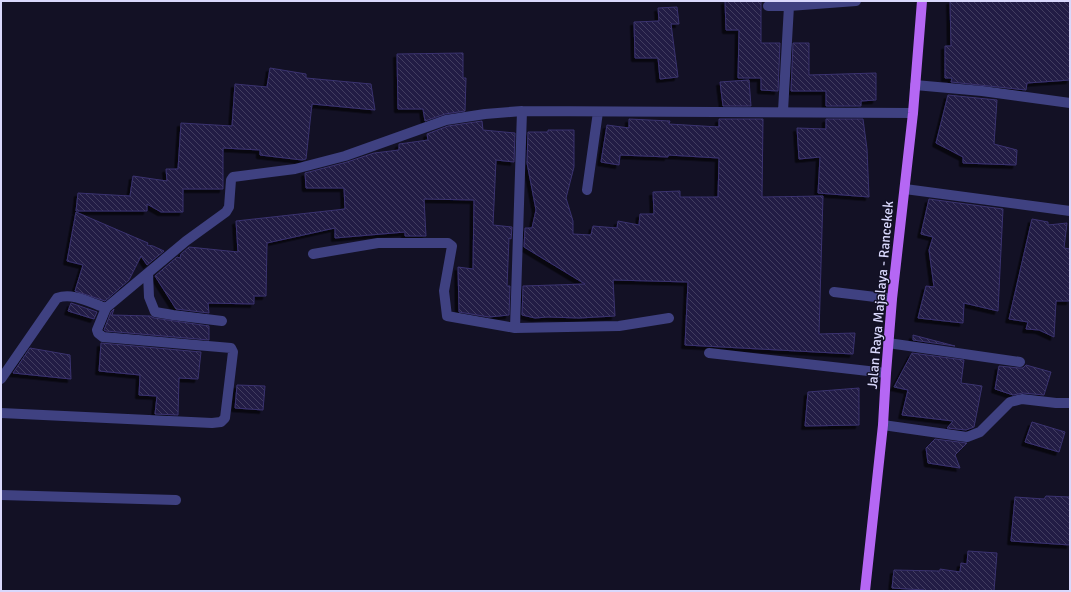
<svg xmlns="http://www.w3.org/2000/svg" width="1071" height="592" viewBox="0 0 1071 592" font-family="Signika,sans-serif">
<defs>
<pattern id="building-back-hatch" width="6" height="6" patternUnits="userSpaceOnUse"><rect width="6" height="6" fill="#231e45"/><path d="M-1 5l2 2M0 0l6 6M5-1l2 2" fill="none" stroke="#423e61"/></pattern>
<filter id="shadow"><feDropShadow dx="-3.5" dy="3.5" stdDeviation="0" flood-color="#0009"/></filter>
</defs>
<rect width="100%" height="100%" fill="#131125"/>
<path fill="url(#building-back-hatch)" stroke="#3a326f" filter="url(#shadow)" d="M725,1H761V43H780L778,91L761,90V78H738L739,30H726Z
M950,1H1070V80L1027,83L1026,90L951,82L952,78H945V46H951Z
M677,7L679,24H671L678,77L660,79L658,58H635L634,22L659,21L658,8Z
M793,43H809V75L876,73V100L861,101V106H826V91H791Z
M463,53V78H466L465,111L445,114L425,121L423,109H398L397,54Z
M270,68L306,74V78L371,84L375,110L312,104L306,159L302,160L260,155V150L223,148V189H183V212H161L147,204V211H76L78,193L130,196L133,176L167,181L166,169H178L181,123L232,126L235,84L267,87Z
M749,80L751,106H723L720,82Z
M948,95L997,100L994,144L1017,150L1016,165L963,163V157L936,143Z
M629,119L670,121L669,124L719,127V119H763L762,197L823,196L819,334L855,333L853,354L685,345L688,282L613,280L615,316L579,318L548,317L535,318L522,315L523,286L585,284L524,247L525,228H532L536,210L527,163L528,132H548V130H574V167L566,198L573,221V234L591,235L593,226L617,228L618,221L639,225L640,214H654L653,192L680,191V197H718L719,158L668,155V157L620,155L619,165L601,162L607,125L629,128Z
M826,119H863L867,149L869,197L818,193L820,157L799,159L797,128L826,129Z
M482,121L483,130L515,133L514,162L496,160L493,225L512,227L511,239L509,238L507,286H510L509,315L489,317L459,312L458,267L473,269L474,200L424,199L426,236H405V232L335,238V228L267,243L266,296H254V304L208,303L209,313L176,309L155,276L177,257L180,258L181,254L189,247L238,252L236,221L345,209L344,188H306L305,173L347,162L374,153L399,150V144L428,140L427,134L448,126Z
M929,199L1003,209L998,311L964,303L963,323L918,318L926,286L934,287L929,250L933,237L921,234Z
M76,212L148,243L147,245L153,246L164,251L147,265L141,256L129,280L105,301L75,291L83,265L67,261Z
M1032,219L1048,222V225L1067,223L1064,248L1070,249V301H1056L1054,337L1039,330L1026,329L1028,322L1009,319Z
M71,303L97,312L94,319L68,311Z
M114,309L112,315L150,316L154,318L209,326V340L106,331L104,330L111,312Z
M913,335L955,346L913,340Z
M101,343L201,352L198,379L179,378L178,415L155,414L157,396L139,395L140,375L99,371Z
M30,348L70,355L71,379L13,373Z
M912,353L964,360L961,383L982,386L974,427L966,430L947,428L953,421L902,415L908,390L894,387Z
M1026,365L1051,372L1044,395L1023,393L1013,395L995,389L999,366L1019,368H1023Z
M237,385L265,386L263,410L235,408Z
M859,388V425L805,426L808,392Z
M1032,422L1065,432L1059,452L1025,442Z
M935,439L967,443L955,455L960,468L928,463L926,448Z
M1046,496L1070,497V545L1011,541L1015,497L1044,499Z
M968,551L997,553L994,591H924V590L892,588L894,570L940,571V569L960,572L961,563L967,564Z"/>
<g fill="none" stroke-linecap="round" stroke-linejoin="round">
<path stroke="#3f4181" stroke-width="10" d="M768,6H789L856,1
M915,85L982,91L1070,103
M783,111L789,6
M905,189L1070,211
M587,190L598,112
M313,254L378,243H448L452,246L444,291L447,316L515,328L619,326L669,318
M148,273L149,297L155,312L173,315L222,321
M834,292L892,299
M515,328L522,111
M888,343L1020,362
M709,353L886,373
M1,379L57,298C73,292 91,303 106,308
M1,413L212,423L221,422L225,418L233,352L231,348L103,337L98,333L97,330L106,308L186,241L226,212L229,207L231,180L233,177L295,169L345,156L446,120L485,114L522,111L913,113
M883,425L967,437L980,432L1010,402L1022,399L1056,403H1070
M1,495L176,500"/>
<path stroke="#b567f4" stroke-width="10" d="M865,591L883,425L886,373L892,299L913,113L922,1"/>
</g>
<g text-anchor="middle" stroke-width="3" stroke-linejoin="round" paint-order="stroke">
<g font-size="14" fill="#d9d8fc" stroke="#131125">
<text transform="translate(880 295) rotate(-85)" y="5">Jalan Raya Majalaya - Rancekek</text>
</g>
</g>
<rect width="1071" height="592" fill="none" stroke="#d9d8fc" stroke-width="4"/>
</svg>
